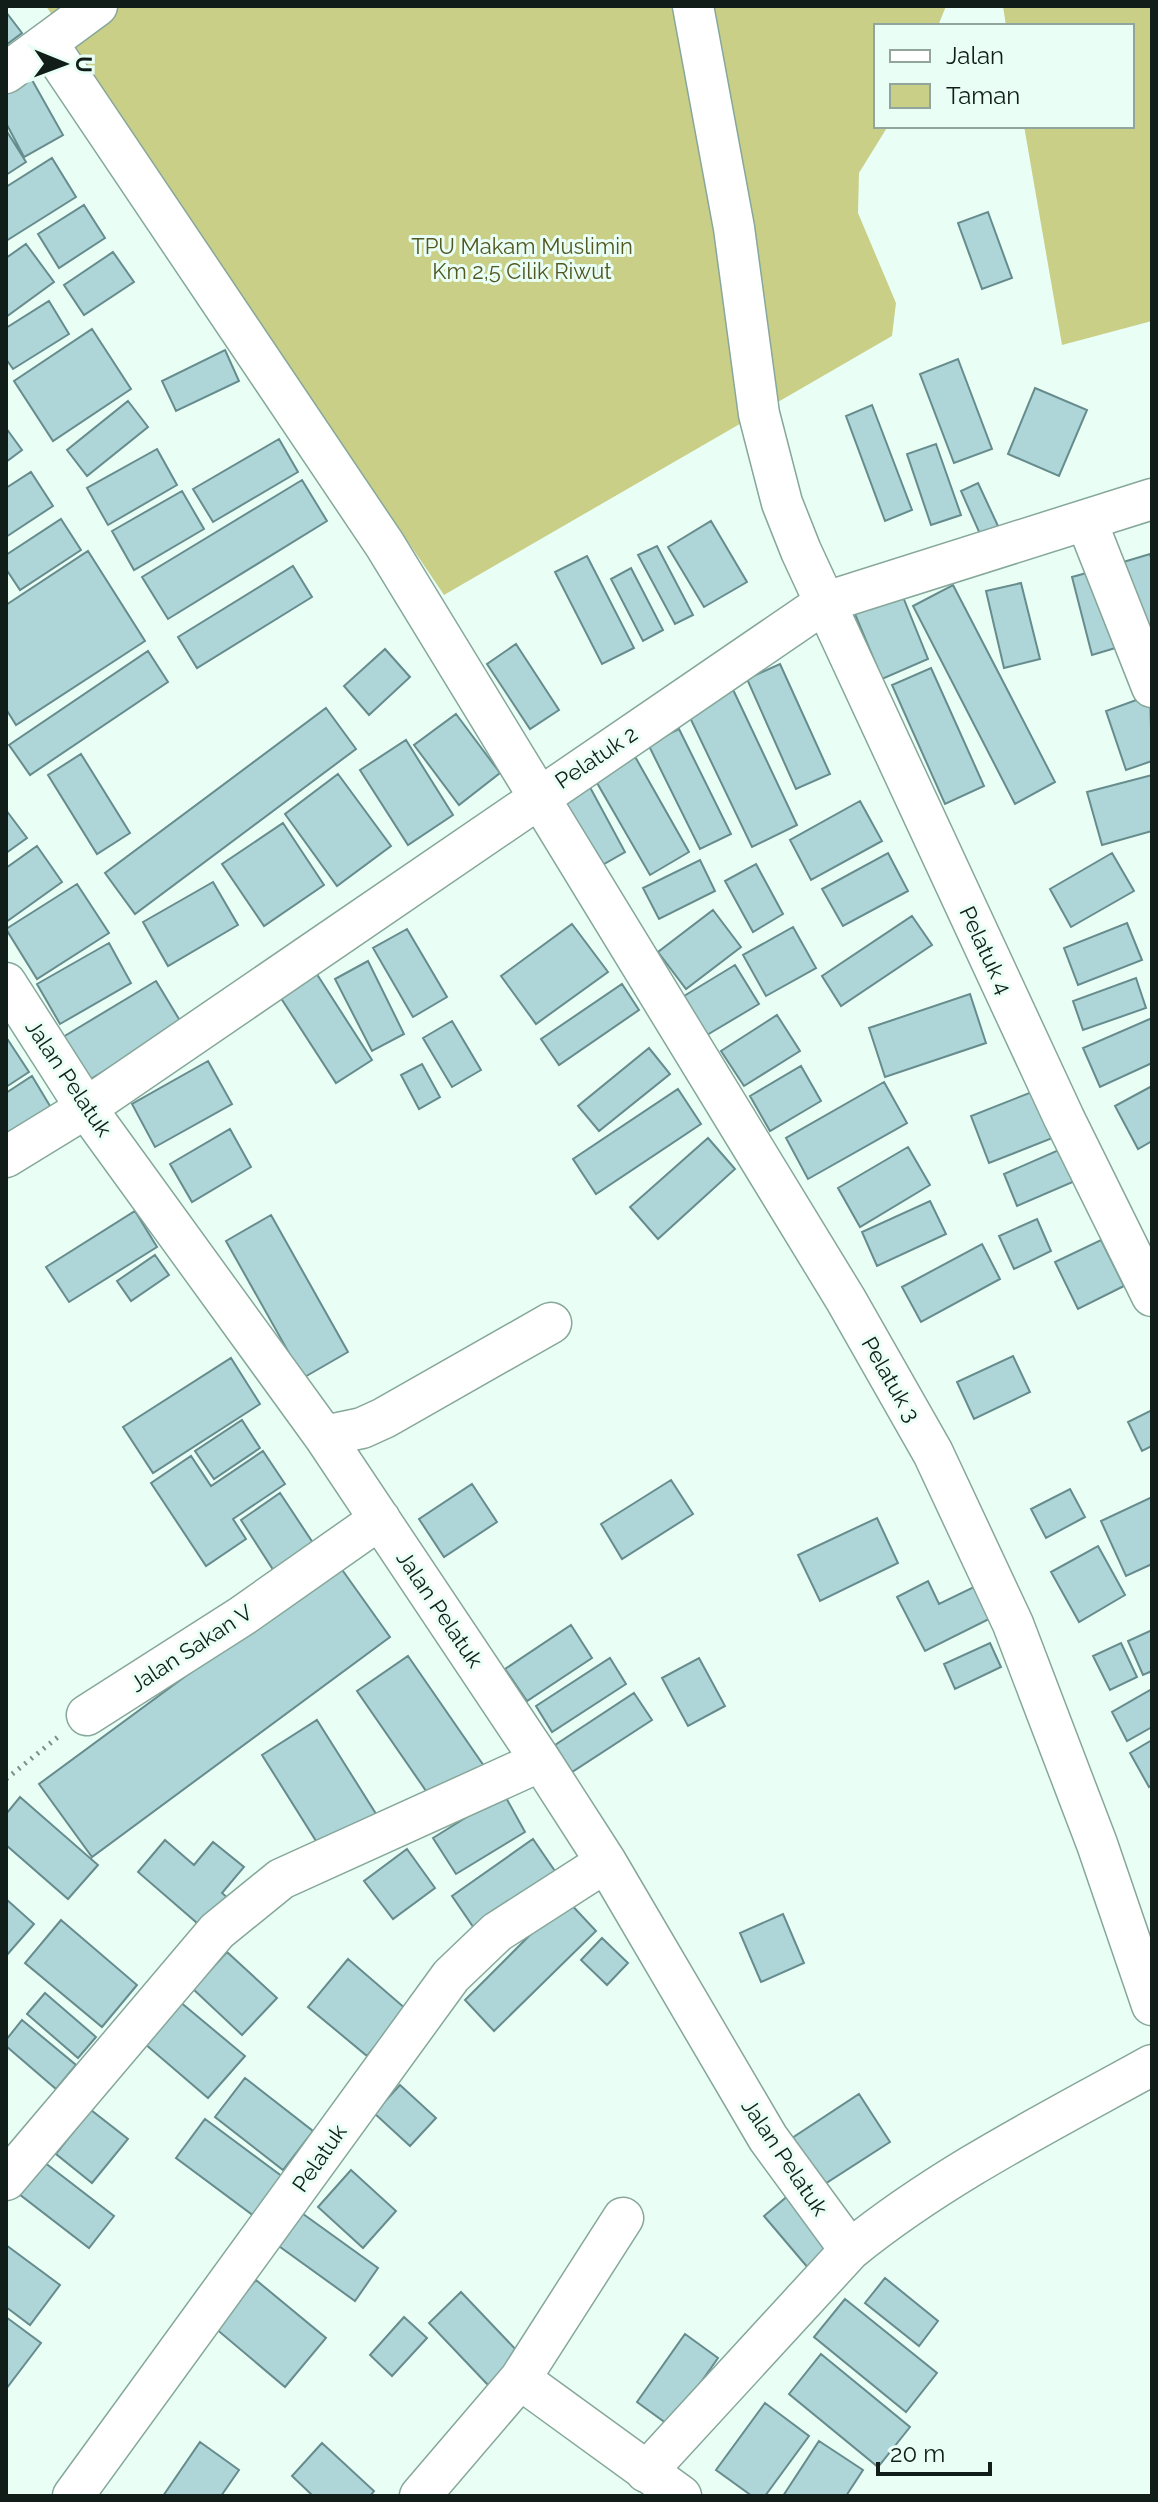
<svg xmlns="http://www.w3.org/2000/svg" width="1158" height="2502" viewBox="0 0 1158 2502" font-family="Raleway,sans-serif">
<rect width="100%" height="100%" fill="#e9fff6"/>
<path fill="#cacf88" d="M46,6H946L938,26H876V126H888L859,173L858,213L896,303L892,336L444,595Z
M1003,6H1152V321L1062,345L1024,126H1132V26H1006Z"/>
<path fill="#aed5d7" stroke="#678c8d" stroke-width="2" d="M6,12L22,33L6,45Z
M27,71L63,135L24,157L6,123V83Z
M6,130L26,162L6,175Z
M52,158L76,197L6,241V187Z
M84,205L105,238L59,268L38,234Z
M988,212L1012,278L982,289L958,223Z
M26,244L54,282L6,317V258Z
M113,252L134,282L84,315L64,285Z
M49,301L69,334L13,369L6,359V328Z
M92,329L131,389L53,441L14,381Z
M225,350L239,381L176,411L162,381Z
M958,359L992,449L954,463L920,374Z
M1035,388L1087,410L1059,476L1008,454Z
M128,401L148,427L87,476L67,450Z
M872,405L912,510L885,521L846,416Z
M6,428L22,450L6,462Z
M279,439L298,472L213,522L193,489Z
M936,444L961,515L931,525L907,454Z
M157,449L177,485L108,525L87,488Z
M31,472L53,506L6,537V488Z
M302,480L327,521L168,619L142,577Z
M978,483L998,526L980,534L961,491Z
M182,491L204,529L134,570L112,531Z
M61,519L81,550L20,590L6,569V555Z
M711,521L747,582L704,607L668,547Z
M657,546L693,615L675,624L638,555Z
M88,551L145,641L16,725L6,709V605Z
M1150,554L1152,561V658L1120,563Z
M587,556L634,648L602,664L555,572Z
M293,566L312,597L197,668L178,637Z
M631,568L663,630L643,641L611,579Z
M1101,569L1122,646L1092,655L1072,577Z
M1021,583L1040,659L1004,668L986,591Z
M953,585L1055,782L1015,804L913,606Z
M899,587L928,659L882,679L852,607Z
M516,644L559,710L530,729L487,664Z
M385,649L410,677L369,715L344,686Z
M148,651L168,682L30,775L9,745Z
M780,664L830,774L796,789L747,679Z
M931,668L984,786L945,804L892,685Z
M728,679L797,825L752,847L682,701Z
M1150,695L1152,761L1126,770L1106,711Z
M326,708L356,749L135,914L105,873Z
M456,714L500,773L459,805L414,745Z
M679,729L731,834L700,849L648,744Z
M406,740L453,815L408,845L360,770Z
M629,746L689,852L650,875L589,769Z
M81,754L130,833L97,854L48,775Z
M338,774L391,846L337,886L285,814Z
M1152,775V831L1102,845L1087,792Z
M585,778L625,852L592,871L551,797Z
M860,801L882,841L811,880L790,840Z
M6,810L27,838L6,853Z
M283,823L324,885L264,926L222,864Z
M37,846L62,882L6,922V868Z
M888,853L908,891L843,926L822,889Z
M1112,853L1134,891L1071,927L1050,889Z
M700,860L715,891L659,919L643,888Z
M756,864L783,914L753,932L725,881Z
M213,882L238,925L168,966L143,922Z
M77,884L109,933L37,979L6,929Z
M713,910L741,947L686,989L658,952Z
M912,916L932,945L841,1006L822,976Z
M1127,923L1142,960L1078,985L1064,948Z
M572,924L608,972L536,1024L501,976Z
M793,927L816,968L766,996L743,955Z
M407,929L447,997L413,1017L373,948Z
M109,943L131,983L60,1024L37,984Z
M368,961L404,1034L372,1051L335,979Z
M311,965L372,1060L336,1083L275,989Z
M735,965L759,1004L707,1035L684,996Z
M1136,978L1146,1008L1083,1030L1073,1001Z
M156,981L182,1024L89,1080L63,1037Z
M622,984L639,1010L559,1065L541,1039Z
M970,994L986,1043L885,1077L869,1028Z
M777,1015L800,1051L744,1086L721,1051Z
M1152,1018V1063L1100,1087L1083,1048Z
M452,1021L481,1070L452,1087L423,1038Z
M6,1037L29,1072L6,1087Z
M649,1048L670,1074L599,1131L578,1106Z
M208,1061L232,1104L155,1147L132,1104Z
M422,1064L440,1097L419,1109L401,1075Z
M801,1066L821,1101L770,1131L750,1096Z
M32,1076L59,1121L6,1154V1093Z
M884,1082L907,1123L808,1179L786,1138Z
M1152,1086V1141L1138,1149L1115,1106Z
M678,1089L701,1124L596,1194L573,1159Z
M1037,1090L1055,1137L989,1163L971,1116Z
M230,1129L251,1167L192,1202L170,1164Z
M708,1138L735,1169L658,1239L630,1207Z
M908,1147L930,1185L860,1227L838,1188Z
M1061,1149L1075,1181L1017,1206L1004,1174Z
M930,1201L946,1234L877,1266L862,1232Z
M135,1211L157,1247L69,1302L46,1267Z
M271,1215L348,1352L303,1378L226,1241Z
M1037,1219L1051,1251L1014,1269L999,1236Z
M1101,1240L1124,1286L1078,1309L1055,1262Z
M982,1244L1000,1279L921,1322L902,1287Z
M155,1255L169,1275L131,1301L117,1281Z
M1013,1356L1030,1392L974,1419L957,1382Z
M231,1358L260,1404L153,1473L123,1427Z
M1152,1410V1446L1142,1451L1128,1422Z
M242,1420L260,1448L214,1479L195,1451Z
M263,1451L285,1484L233,1519L246,1539L206,1566L151,1483L191,1456L211,1486Z
M671,1480L693,1514L622,1559L601,1524Z
M472,1484L497,1522L444,1557L419,1519Z
M1070,1489L1085,1517L1046,1538L1031,1509Z
M280,1493L321,1555L281,1582L241,1520Z
M1152,1497V1564L1126,1576L1101,1521Z
M877,1518L898,1563L820,1601L798,1555Z
M1098,1546L1125,1595L1079,1622L1051,1572Z
M338,1564L390,1637L92,1857L39,1784Z
M928,1581L939,1604L978,1585L993,1617L925,1651L897,1597Z
M571,1625L592,1658L527,1701L505,1669Z
M1152,1630V1671L1143,1675L1128,1641Z
M990,1643L1001,1667L955,1689L944,1664Z
M1121,1643L1137,1677L1110,1690L1093,1656Z
M408,1656L484,1766L433,1801L357,1691Z
M610,1658L626,1684L552,1732L536,1706Z
M699,1658L725,1706L688,1726L662,1678Z
M1152,1689V1727L1127,1741L1112,1712Z
M634,1693L652,1720L572,1772L555,1745Z
M317,1720L378,1817L323,1852L262,1755Z
M1152,1740V1785L1149,1787L1130,1753Z
M504,1794L525,1832L456,1874L433,1838Z
M20,1797L98,1865L68,1899L6,1845V1814Z
M533,1839L557,1874L476,1931L452,1896Z
M165,1840L194,1865L213,1842L244,1867L222,1893L229,1899L204,1929L138,1872Z
M407,1849L435,1888L393,1919L364,1881Z
M6,1899L34,1924L6,1956Z
M566,1899L596,1931L494,2031L465,2000Z
M783,1914L804,1963L761,1982L740,1933Z
M61,1920L137,1985L102,2027L25,1963Z
M602,1938L628,1963L607,1985L581,1960Z
M227,1952L277,1998L242,2035L193,1989Z
M348,1959L406,2009L367,2056L308,2007Z
M45,1993L96,2037L78,2058L27,2014Z
M173,1996L245,2056L208,2098L138,2038Z
M22,2020L76,2065L56,2089L6,2046V2040Z
M245,2078L313,2131L283,2170L215,2117Z
M400,2085L436,2118L410,2146L374,2113Z
M859,2094L890,2142L820,2187L789,2140Z
M91,2110L128,2139L92,2183L56,2154Z
M205,2119L283,2177L254,2216L176,2158Z
M31,2152L114,2216L89,2248L6,2184Z
M351,2170L396,2211L363,2248L318,2207Z
M790,2194L835,2246L809,2269L764,2216Z
M299,2211L378,2268L355,2301L276,2244Z
M6,2245L60,2285L30,2325L6,2307Z
M885,2278L938,2321L919,2346L865,2303Z
M256,2280L326,2338L285,2387L215,2328Z
M461,2292L520,2354L488,2385L429,2323Z
M845,2299L937,2373L906,2412L814,2337Z
M6,2317L41,2343L6,2389Z
M404,2317L427,2338L392,2376L370,2355Z
M685,2334L718,2358L670,2426L637,2402Z
M821,2354L910,2427L878,2467L789,2394Z
M765,2403L809,2436L765,2496H752L716,2470Z
M819,2441L863,2470L846,2496H783Z
M200,2442L239,2470L221,2496H163Z
M322,2443L374,2491L370,2496H313L292,2476Z"/>
<g fill="none" stroke-linecap="round" stroke-linejoin="round">
<defs>
<path id="minor" d="M693,6L734,228L759,414L782,503L801,551L1064,1118L1152,1296
M48,44L385,545L846,1300L933,1453L1013,1624L1097,1844L1152,2005
M6,73L97,6
M1086,520L1152,687
M6,983L86,1108L324,1436L541,1761L606,1862L768,2138L850,2250
M6,1157L86,1108L826,602L1152,499
M324,1436L362,1428L384,1418L551,1323
M87,1715L242,1616L380,1519
M6,2180L217,1931L281,1879L541,1761
M520,2379L623,2218
M646,2472L850,2250C941,2176 1049,2122 1152,2065
M73,2496L451,1976L497,1932L606,1862
M420,2496L520,2379L681,2496"/>
</defs>
<use href="#minor" stroke="#86a79a" stroke-width="43"/>
<path stroke="#7c8e87" stroke-width="5" stroke-dasharray="2 6" stroke-linecap="butt" d="M6,1779L58,1737"/>
<use href="#minor" stroke="#fff" stroke-width="40"/>
</g>
<g text-anchor="middle" stroke-width="6" stroke-linejoin="round" paint-order="stroke">
<g font-size="22" fill="#535620" stroke="#e9fff6">
<text x="522" y="254">TPU Makam Muslimin<tspan x="522" dy="25">Km 2,5 Cilik Riwut</tspan></text>
</g>
<g font-size="22" fill="#101d18" stroke="#e9fff6">
<text transform="translate(596 757) rotate(-34)" y="8">Pelatuk 2</text>
<text transform="translate(986 950) rotate(65)" y="8">Pelatuk 4</text>
<text transform="translate(69 1078) rotate(56)" y="8">Jalan Pelatuk</text>
<text transform="translate(891 1379) rotate(60)" y="8">Pelatuk 3</text>
<text transform="translate(440 1609) rotate(56)" y="8">Jalan Pelatuk</text>
<text transform="translate(191 1648) rotate(-33)" y="8">Jalan Sakan V</text>
<text transform="translate(785 2157) rotate(56)" y="8">Jalan Pelatuk</text>
<text transform="translate(319 2158) rotate(-55)" y="8">Pelatuk</text>
</g>
</g>
<rect width="1158" height="2502" fill="none" stroke="#101d18" stroke-width="16"/>
<rect x="874" y="24" width="260" height="104" fill="#e9fff6" stroke="#92a59d" stroke-width="2"/>
<rect x="890" y="50" width="40" height="12" fill="#ffffff" stroke="#92a59d" stroke-width="2"/>
<text x="946" y="64" font-size="24" fill="#101d18">Jalan</text>
<rect x="890" y="84" width="40" height="24" fill="#cacf88" stroke="#92a59d" stroke-width="2"/>
<text x="946" y="104" font-size="24" fill="#101d18">Taman</text>
<g transform="translate(64 64) rotate(91)" stroke="#e9fff6" stroke-width="6" paint-order="stroke">
<path d="M0-6L14 30L0 20L-14 30Z" fill="#101d18"/>
<text y="-12" font-size="22" font-weight="bold" text-anchor="middle" fill="#101d18">U</text>
</g>
<path d="M878 2462v12h112v-12" fill="none" stroke="#101d18" stroke-width="4"/>
<text x="890" y="2462" font-size="24" fill="#101d18" stroke="#e9fff6" stroke-width="6" paint-order="stroke">20 m</text>
</svg>
